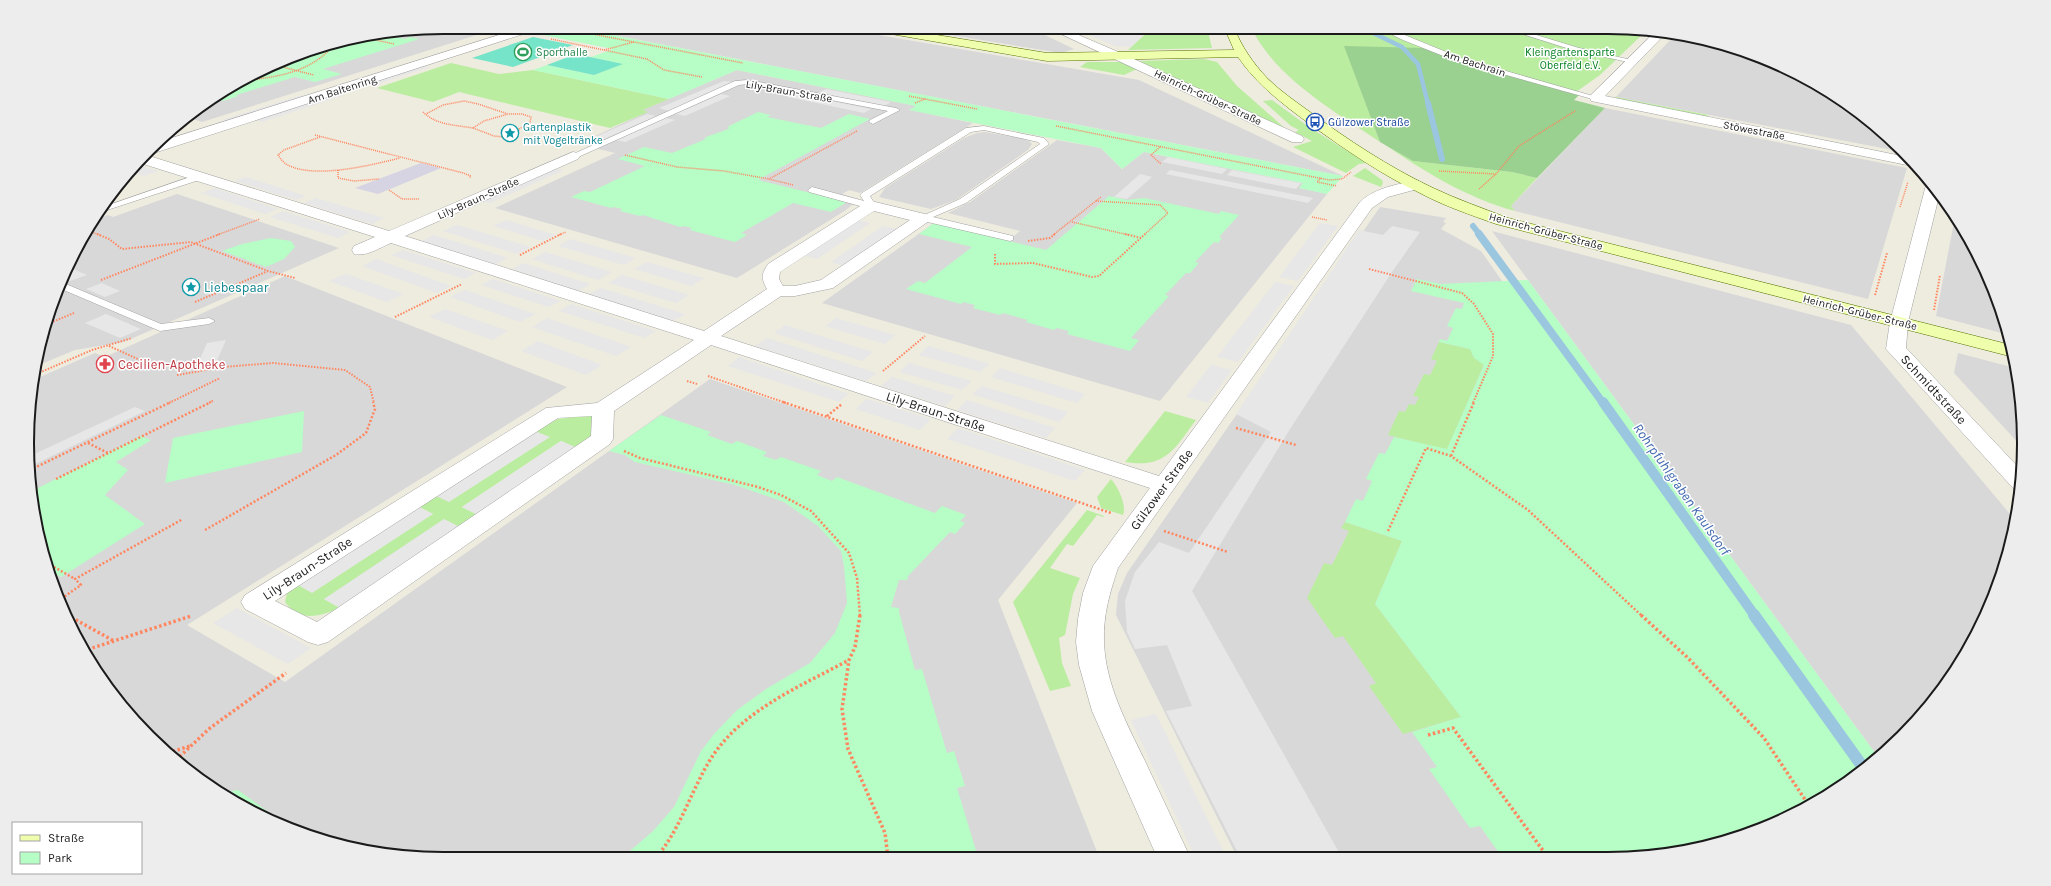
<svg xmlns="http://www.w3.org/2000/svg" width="2051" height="886" viewBox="0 0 2051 886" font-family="Karla,sans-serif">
<rect width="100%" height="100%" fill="#eeebdf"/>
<path fill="#d9d8d8" d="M443,27H502L202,122L187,117L235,83L309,49L362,35Z
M622,27H832L1139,80L1343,176L603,33Z
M902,27H1028L1074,49L1061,53Z
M1676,34L1689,35L1742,49L1816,83L1882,130L1903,152L1616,97Z
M737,70L917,106L910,110L973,123L860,193L849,190L842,194L859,199L846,210L737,278L495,208L615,153L578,144L647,112L642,110Z
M1605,108L1907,168L1868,299L1515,211L1511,206Z
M985,132L1020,138L1029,141L1032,144L1028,150L956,200L931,209L879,197L885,188L964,138L977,133Z
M1057,140L1101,148L1122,169L1144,152L1303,183L1300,188L1327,194L1160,401L822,303L934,223L1008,241L1020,231L948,213L970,202Z
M177,194L339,248L124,342L75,350L34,367L49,309L83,235L94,220L108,215L113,217Z
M1380,207L1446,218L1443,222L1446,223L1441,229L1481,251L1851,779L1767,827L1663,855L1237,857L1116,615L1118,594L1127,573Z
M1955,217L1981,259L2010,335L1936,316Z
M1492,231L1851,325L2015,520L2002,577L1954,674L1921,717L1878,757Z
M285,276L567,387L187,625L285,682L710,379L1077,503L998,600L1099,857L443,859L362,851L309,837L235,803L190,773L130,717L83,651L59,602L35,524L27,443L33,380L95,353L105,357Z
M1958,353L2015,368L2023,416L2022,447L1954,373Z"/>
<path fill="#bbeda0" d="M1153,27H1207L1212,48L1128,50Z
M1251,27H1608L1646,31L1600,75L1576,92L1345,47L1380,142C1335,112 1274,77 1251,27Z
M1204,59L1217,62L1237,86L1287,130L1139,61Z
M1087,62H1126L1139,68L1124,75L1080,67Z
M451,63L499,74L533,70L669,99L643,110L648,112L610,128L459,92L433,102L377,88Z
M1616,97L1708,115L1706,117L1613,99Z
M1272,100L1309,127L1366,163L1359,164L1346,173L1293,147L1312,141L1295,132L1299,130L1291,126L1263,101Z
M1384,144L1413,161L1512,172L1537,178L1511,206L1515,211C1467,198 1425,172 1384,144Z
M1365,168L1382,180L1383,183L1381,187L1353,176Z
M1439,342L1470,349L1474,358L1484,364L1447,450L1388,435L1399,411L1405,412L1409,404L1415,405L1419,397L1413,396L1424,374L1430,375L1437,361L1431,359Z
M1165,411L1196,420C1175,448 1166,469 1125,462Z
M588,415L592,416L591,438L577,448L561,441L462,507L478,515L460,527L324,599L340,608C321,616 299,623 285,602L287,593L296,584L433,514L417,506L549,437L534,431L558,419Z
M1111,479C1118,487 1127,505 1123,515L1101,508L1097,497Z
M1087,510L1104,516L1103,517L1097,515L1073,546L1067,544L1050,568L1080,578L1073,594L1065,635L1059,638L1062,663L1071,686L1050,691L1013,602Z
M1345,522L1402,541L1375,604L1461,717L1403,734L1369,686L1376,683L1343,636L1335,638L1307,598L1324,563L1332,565L1349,531L1341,528Z"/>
<path fill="#9ad090" d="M1344,46L1425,48L1581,93L1574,100L1605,108L1537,178L1512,172L1413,161L1380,142Z"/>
<path fill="#b6fdc6" d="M552,27H571L1343,176L1327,194L1299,188L1303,183L1144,152L1122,169L1101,148L909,110L916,106L737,70L669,99L533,70L547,65L594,75L622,64L591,57L613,49L533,33Z
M379,33L405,39L410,37L419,39L323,69L342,74L315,82L295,77L236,95L238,96L223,101L213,98C258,66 324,39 379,33Z
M758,112L771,115L767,117L821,128L849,114L870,119L758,180L847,202L831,212L793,203L741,233L747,235L735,242L690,230L692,228L683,226L680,227L643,215L640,216L620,211L622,209L614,207L611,208L571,197L584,191L590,192L645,166L618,159L644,147L672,153L706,139L704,138C713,134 722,132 730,128L727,127Z
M1109,196L1127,200L1144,198L1219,214L1221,211L1239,215L1219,237L1222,238L1218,243L1214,242L1195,262L1199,263L1190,273H1186L1165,295L1169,296L1131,338L1139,340L1130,351L1067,334L1069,331L1057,328L1054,330L1026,322L1028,320L1003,313L1000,315L973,308L975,305L963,302L961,304L906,289L918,281L925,283L972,247L919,234L934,223L1046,250Z
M271,238L291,241L295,247L284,259L266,267L222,251L242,244Z
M1417,279L1441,284L1528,280L1878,757L1861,773L1767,827L1663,855L1501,856L1480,826L1470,828L1429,769L1437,767L1412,732L1461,717L1375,604L1402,541L1345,522L1356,499L1363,501L1372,481L1366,479L1379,453L1385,454L1394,437L1447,449L1484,365L1474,358L1470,349L1439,342L1440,339L1447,341L1453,328L1447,326L1456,308L1462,309L1464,303L1411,291Z
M304,411L302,452L165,483L173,438Z
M661,415L711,432L707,435L732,444L737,441L767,452L763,456L776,460L781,457L821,471L817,475L832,481L837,477L935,513L942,506L966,515L960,521L965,523L955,534L950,532L908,576L907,580H899L891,607L899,608V612L915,670L922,669L947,753L954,751L965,786L957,788L978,857L622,858L653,831L674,807L701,751L714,734L737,710L766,689L810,663L835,633L847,603L844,566L841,551L818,526L784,502L735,485L635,462L625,455L609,451Z
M141,436L151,440L116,462L128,470L105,495L145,524L61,577L49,570L35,524L32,491Z
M186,768C200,776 213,783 227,792L238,790L292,829L235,803L190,773Z"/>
<path fill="#76e4c9" d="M533,37L573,45L513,67L472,58Z
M576,54L623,64L594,75L547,65Z"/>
<path fill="#e7e7e7" d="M1070,27H1152L1131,47L1115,46Z
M422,66L429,67L374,85L367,83Z
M724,81L733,82L669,111L659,108Z
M826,89L891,102L884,106L818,93Z
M337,93L344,95L262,122L255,120Z
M721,94L730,96L685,116L676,114Z
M796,94L871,109L864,113L788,97Z
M299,96L306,97L229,122L222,120Z
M647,114L656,116L588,146L579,144Z
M666,118L675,120L625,142L616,140Z
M1168,157L1227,169L1222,174L1162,162Z
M136,164L158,171L144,176L129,171Z
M554,168L564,170L490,203L481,200Z
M1170,170L1313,198L1308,203L1166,174Z
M1232,170L1301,183L1296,189L1227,175Z
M1140,174L1152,177L1127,199L1114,197Z
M246,177L306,196L296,200L235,181Z
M215,188L278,209L265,214L201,193Z
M316,198L384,218L372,224L304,203Z
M283,211L350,232L338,238L270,217Z
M506,220L556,235L543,241L493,226Z
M857,220L870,223L817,259L803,255Z
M1320,223L1338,226L1298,281L1279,277Z
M457,225L531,247L517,254L443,231Z
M883,226L897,229L845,266L831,262Z
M1392,226L1420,232L1392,272L1290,429L1192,591L1341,856L1240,857L1166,711L1192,706L1167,645L1135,649L1127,632L1125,601L1135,572L1159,542L1189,553L1271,432L1236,414L1359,230L1383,235Z
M434,235L508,258L495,264L422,241Z
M570,239L636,258L624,265L558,246Z
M403,250L476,273L464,279L391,255Z
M545,252L612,272L598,280L532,259Z
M376,259L451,286L437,293L362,266Z
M647,262L704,278L692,286L634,269Z
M523,263L590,284L579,291L512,269Z
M68,267L87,275L70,281L63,278Z
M346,274L404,294L387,302L329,281Z
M622,275L689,295L676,303L609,283Z
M493,279L561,301L549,307L481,285Z
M1275,282L1294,286L1238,362L1217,357Z
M102,283L120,291L105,297L86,289Z
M601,288L685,314L673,321L589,294Z
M465,290L535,314L520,322L450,297Z
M571,304L656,331L645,338L559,311Z
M445,309L508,331L492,340L429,317Z
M106,314L141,329L120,338L85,323Z
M547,318L631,347L616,356L532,327Z
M836,318L895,335L885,344L825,326Z
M785,325L873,352L862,361L774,333Z
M767,338L877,373L866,381L755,346Z
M226,340L215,365L196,368L207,343Z
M538,341L602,365L586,375L521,351Z
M928,346L990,364L980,372L919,355Z
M739,357L849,394L839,402L728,366Z
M909,363L972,381L962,390L899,372Z
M1211,365L1232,370L1208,403L1186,397Z
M1000,368L1085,394L1077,403L991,377Z
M892,377L955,396L945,406L881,386Z
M982,386L1068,412L1059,422L972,394Z
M867,399L931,419L920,430L855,409Z
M967,400L1055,428L1046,438L957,410Z
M135,407L145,411L29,467L28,457Z
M958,428L1085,470L1075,481L947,439Z
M534,431L550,437L449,502L434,495Z
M561,441L577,448L478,515L462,507Z
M417,506L433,514L312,593L296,584Z
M444,519L460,527L340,608L324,599Z
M237,608L311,648L288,664L213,623Z
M1156,714L1226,857H1195L1131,720Z"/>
<path fill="#d6d3e3" d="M421,163L441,168L378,194L355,188Z"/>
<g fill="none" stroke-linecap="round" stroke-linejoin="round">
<path stroke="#9bc6df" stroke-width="4.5" d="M1361,27L1402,47L1418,64L1428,104"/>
<path stroke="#9bc6df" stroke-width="6" d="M1428,103L1442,159
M1473,226L1480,235"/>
<path stroke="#9bc6df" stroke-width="8" d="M1479,234L1603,403"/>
<path stroke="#9bc6df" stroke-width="10" d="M1603,402L1755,616"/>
<path stroke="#9bc6df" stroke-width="12" d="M1754,615L1865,770"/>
<defs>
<path id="lane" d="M466,27H479L513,35L510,37Z
M1377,27H1385L1461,58L1600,98L1596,100L1456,61L1403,40Z
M1500,27H1510L1579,48L1636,61L1633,63L1576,51Z
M1088,28L1090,29V31L1066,36L1063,34Z
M748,80L896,108L900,110L873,124L869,122L870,120L888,111L748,84L739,85L576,158H570L569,156L735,81Z
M984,126L1044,138L1049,144L966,203L933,217L1013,236V240L1010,241L923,221L918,218L960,199L1040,144L1038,142L984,130L971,132L870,196L876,206L871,209L809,192L808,190L812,187L864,201L860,195L862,193L966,128Z
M199,174L203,177L202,179L98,213L103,207Z
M61,282L161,324L209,318L215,321L209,324L160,331L59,288Z"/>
<path id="street" d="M524,27H540L539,29L154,153H146L156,143Z
M1046,27H1060L1123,54L1302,136L1304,139L1302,142H1292Z
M1655,32L1666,33L1605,96L1907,157L1915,166H1912L1591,101L1590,98L1591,95Z
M573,152L578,153L580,156L578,159L405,236L704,331L767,289C761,278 761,275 768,264L865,203L871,201L929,215L931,218L929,221L833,288L795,296H781L721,336L1159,476L1360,202C1376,187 1397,185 1416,180L1421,182L1424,185L1421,188L1388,197L1372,208L1118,568C1110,592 1103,615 1104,641C1105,684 1127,724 1145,761C1160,793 1175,825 1190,857H1157L1092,711L1079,665L1076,642L1078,619L1083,593L1093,566L1150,488L711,345L614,411L613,439L610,444L328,642L318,645L308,642L245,609L241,602L245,595L546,408L597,403L694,340L391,243C379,248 366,257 354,254L352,250L354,246L375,237L137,162L146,155L389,231ZM874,211L910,220L821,280L795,286H783L779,279L780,272ZM592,416L591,436L317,622L275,601L558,418Z
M1930,181L1940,192L1908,322L1906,348L2021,470V490L2013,488L1886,349L1890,322L1926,185Z"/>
<path id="secondary" d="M863,27H888L1047,53L1234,50L1224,27H1234C1241,46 1253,63 1267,78C1280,91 1295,101 1310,112C1348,140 1389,167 1431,187C1456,199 1482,208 1508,218L2011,345L2013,357L1496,224C1471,215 1444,206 1420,193C1382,175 1346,150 1311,125C1284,105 1257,85 1238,57L1047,61L868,30Z"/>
</defs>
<use href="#lane" stroke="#a2a2a2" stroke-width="1"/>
<use href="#street" stroke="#a2a2a2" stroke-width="1"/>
<use href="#secondary" stroke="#567400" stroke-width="1"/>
<path stroke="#ff865f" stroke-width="1.5" stroke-dasharray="1 1" stroke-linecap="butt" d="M556,27L743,63
M437,28L451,30
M358,36L394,44
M551,39L647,59L664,70L702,77
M604,50L634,42
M275,65L314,75
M239,81C271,78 307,74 330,49L325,45
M909,96L977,109
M915,103L925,99
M423,112C436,125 455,125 473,128L484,121L508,114L478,104L464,101L443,105L426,114
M1056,126L1329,180L1342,179L1351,172
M473,128L494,136L516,138L519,129L530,123L531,117L522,114H508
M315,135L463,173L471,176L469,178
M320,137L284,150L278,155C280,158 283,162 286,164C313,180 371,165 400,158
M1160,147L1151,155L1161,164
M625,155L677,167L724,171L769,179
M338,170V178L354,181L379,179
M1439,171L1496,174
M1321,178L1317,182L1337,186
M793,185L769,179L857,131
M1479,189L1496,174L1519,146L1575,111
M389,190L402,199H419
M1096,201L1160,205L1168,213L1144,235
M1900,207L1908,182
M1312,217L1327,220
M1072,222L1129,235
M86,230L100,235
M217,235L260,219
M559,235L566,232
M1053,235L1101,197"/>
<path stroke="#ff865f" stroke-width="2" stroke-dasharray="1.5 1.5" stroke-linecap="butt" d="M97,234L109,239L122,249L191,242L268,271L295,278
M1125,234L1141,238
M1028,241L1050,238L1055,234
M995,254V264L1033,263L1092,277L1099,276L1145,234
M520,255L561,234
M1369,269L1462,293L1474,304L1493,334V356L1473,403
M101,280L220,234
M1875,295L1887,253
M195,302L268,271
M1934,310L1940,275
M395,317L462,284
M45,325L74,313
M109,346L160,369
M883,371L925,336
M34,375L92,350L132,338
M177,375L223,367L273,363L345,370L370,387L374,403
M708,376L786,403
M687,381L697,384
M169,403L220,378
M209,403L214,400"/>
<path stroke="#ff865f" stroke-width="2.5" stroke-dasharray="2 2" stroke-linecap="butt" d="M783,402L1111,513
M827,416L842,404
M1236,428L1296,445
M88,443L108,453
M624,451L640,458L758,487L781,495L811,511L849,553L857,578L860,616
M1451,456L1474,402
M30,470L171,402
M56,479L211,402
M205,530L336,455L366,433L375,409L373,402
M1164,531L1228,552
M1388,531L1426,448L1451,456L1528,510L1642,616
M47,563L75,579
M58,601L81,585L75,579L183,519
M64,613L69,616"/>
<path stroke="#ff865f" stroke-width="3.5" stroke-dasharray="2.5 2.5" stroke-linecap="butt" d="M67,615L114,641
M860,615L855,647L849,660L842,709L848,749L885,833L888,858
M1641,615L1687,657L1764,738L1808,804
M83,651L191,616
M86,656L93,649
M1428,735L1453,728L1547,856
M168,753L190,746
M176,760L210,728L286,673
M656,858C681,828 690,793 710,760C740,711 801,686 849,660"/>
<use href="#lane" fill="#fff" fill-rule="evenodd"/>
<use href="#street" fill="#fff" fill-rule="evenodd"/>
<use href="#secondary" fill="#eefead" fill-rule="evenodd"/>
</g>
<defs>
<symbol id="stadium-ring" viewBox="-11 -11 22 22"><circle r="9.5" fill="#fff" stroke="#2e9e5b" stroke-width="1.5"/><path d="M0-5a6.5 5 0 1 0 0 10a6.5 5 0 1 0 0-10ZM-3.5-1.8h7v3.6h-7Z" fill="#2e9e5b"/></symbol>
<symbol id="bus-ring" viewBox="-11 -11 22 22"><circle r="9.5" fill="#fff" stroke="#1a4fb4" stroke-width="1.5"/><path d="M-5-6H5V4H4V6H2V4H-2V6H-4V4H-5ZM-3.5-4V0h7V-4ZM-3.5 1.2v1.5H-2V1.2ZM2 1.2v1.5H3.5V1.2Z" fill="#1a4fb4"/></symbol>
<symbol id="sight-ring" viewBox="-11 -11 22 22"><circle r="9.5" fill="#fff" stroke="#0f9aa8" stroke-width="1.5"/><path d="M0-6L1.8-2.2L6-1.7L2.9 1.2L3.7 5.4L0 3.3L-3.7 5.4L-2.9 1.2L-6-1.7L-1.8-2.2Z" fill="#0f9aa8"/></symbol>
<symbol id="pharmacy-ring" viewBox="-11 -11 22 22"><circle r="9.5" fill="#fff" stroke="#e0444e" stroke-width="1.5"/><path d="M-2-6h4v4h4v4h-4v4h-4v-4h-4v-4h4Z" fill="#e0444e"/></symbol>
</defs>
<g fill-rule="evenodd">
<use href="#stadium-ring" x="513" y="42" width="20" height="20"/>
<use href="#bus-ring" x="1305" y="112" width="20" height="20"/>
<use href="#sight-ring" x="500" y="123" width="20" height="20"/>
<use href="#sight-ring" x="181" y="277" width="20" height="20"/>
<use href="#pharmacy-ring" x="95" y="354" width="20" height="20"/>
</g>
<g text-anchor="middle" stroke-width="3" stroke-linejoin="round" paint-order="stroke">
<g font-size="11" fill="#27864d" stroke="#fff" text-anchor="start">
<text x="536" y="56">Sporthalle</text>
</g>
<g font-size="11" fill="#037e1f" stroke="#fff">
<text x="1570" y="56">Kleingartensparte<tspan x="1570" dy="13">Oberfeld e.V.</tspan></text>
</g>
<g font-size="11" fill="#1b1b1b" stroke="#fff">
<text transform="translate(1475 63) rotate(18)" y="4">Am Bachrain</text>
<text transform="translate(342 89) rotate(-18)" y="4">Am Baltenring</text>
<text transform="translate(789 91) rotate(10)" y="4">Lily-Braun-Straße</text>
<text transform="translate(1208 97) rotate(25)" y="4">Heinrich-Grüber-Straße</text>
<text transform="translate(1754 130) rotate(11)" y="4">Stöwestraße</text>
<text transform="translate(478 198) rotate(-24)" y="4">Lily-Braun-Straße</text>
<text transform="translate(1546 231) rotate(15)" y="4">Heinrich-Grüber-Straße</text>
<text transform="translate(1860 312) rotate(14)" y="4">Heinrich-Grüber-Straße</text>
</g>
<g font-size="11" fill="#164399" stroke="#fff" text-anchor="start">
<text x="1328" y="126">Gülzower Straße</text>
</g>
<g font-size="11" fill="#0d838f" stroke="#fff" text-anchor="start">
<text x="523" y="131">Gartenplastik<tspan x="523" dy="13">mit Vogeltränke</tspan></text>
</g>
<g font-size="13" fill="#0d838f" stroke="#fff" text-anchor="start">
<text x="204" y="292">Liebespaar</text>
</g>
<g font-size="13" fill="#be3a42" stroke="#fff" text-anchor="start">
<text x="118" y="369">Cecilien-Apotheke</text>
</g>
<g font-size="13" fill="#1b1b1b" stroke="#fff">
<text transform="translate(1934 389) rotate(47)" y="5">Schmidtstraße</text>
<text transform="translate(936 411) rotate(18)" y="5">Lily-Braun-Straße</text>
<text transform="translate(1161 489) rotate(-54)" y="5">Gülzower Straße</text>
<text transform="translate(307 568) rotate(-33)" y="5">Lily-Braun-Straße</text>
</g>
<g font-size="14" font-style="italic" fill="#4269b0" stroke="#fff">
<text transform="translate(1682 489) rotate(55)" y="5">Rohrpfuhlgraben Kaulsdorf</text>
</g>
</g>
<path d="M0 0H2051V886H0ZM443 34H1608A409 409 0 0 1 2017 443V443A409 409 0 0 1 1608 852H443A409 409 0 0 1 34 443V443A409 409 0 0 1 443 34Z" fill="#ededed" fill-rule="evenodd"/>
<path fill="none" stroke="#1b1b1b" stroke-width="2" d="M443 34H1608A409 409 0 0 1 2017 443V443A409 409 0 0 1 1608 852H443A409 409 0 0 1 34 443V443A409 409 0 0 1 443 34Z"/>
<rect x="12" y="822" width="130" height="52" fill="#ffffff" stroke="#a4a4a4"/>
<rect x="20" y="835" width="20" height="6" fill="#eefead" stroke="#a4a4a4"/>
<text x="48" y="842" font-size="12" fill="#1b1b1b">Straße</text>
<rect x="20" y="852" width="20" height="12" fill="#b6fdc6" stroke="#a4a4a4"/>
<text x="48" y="862" font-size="12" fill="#1b1b1b">Park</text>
</svg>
